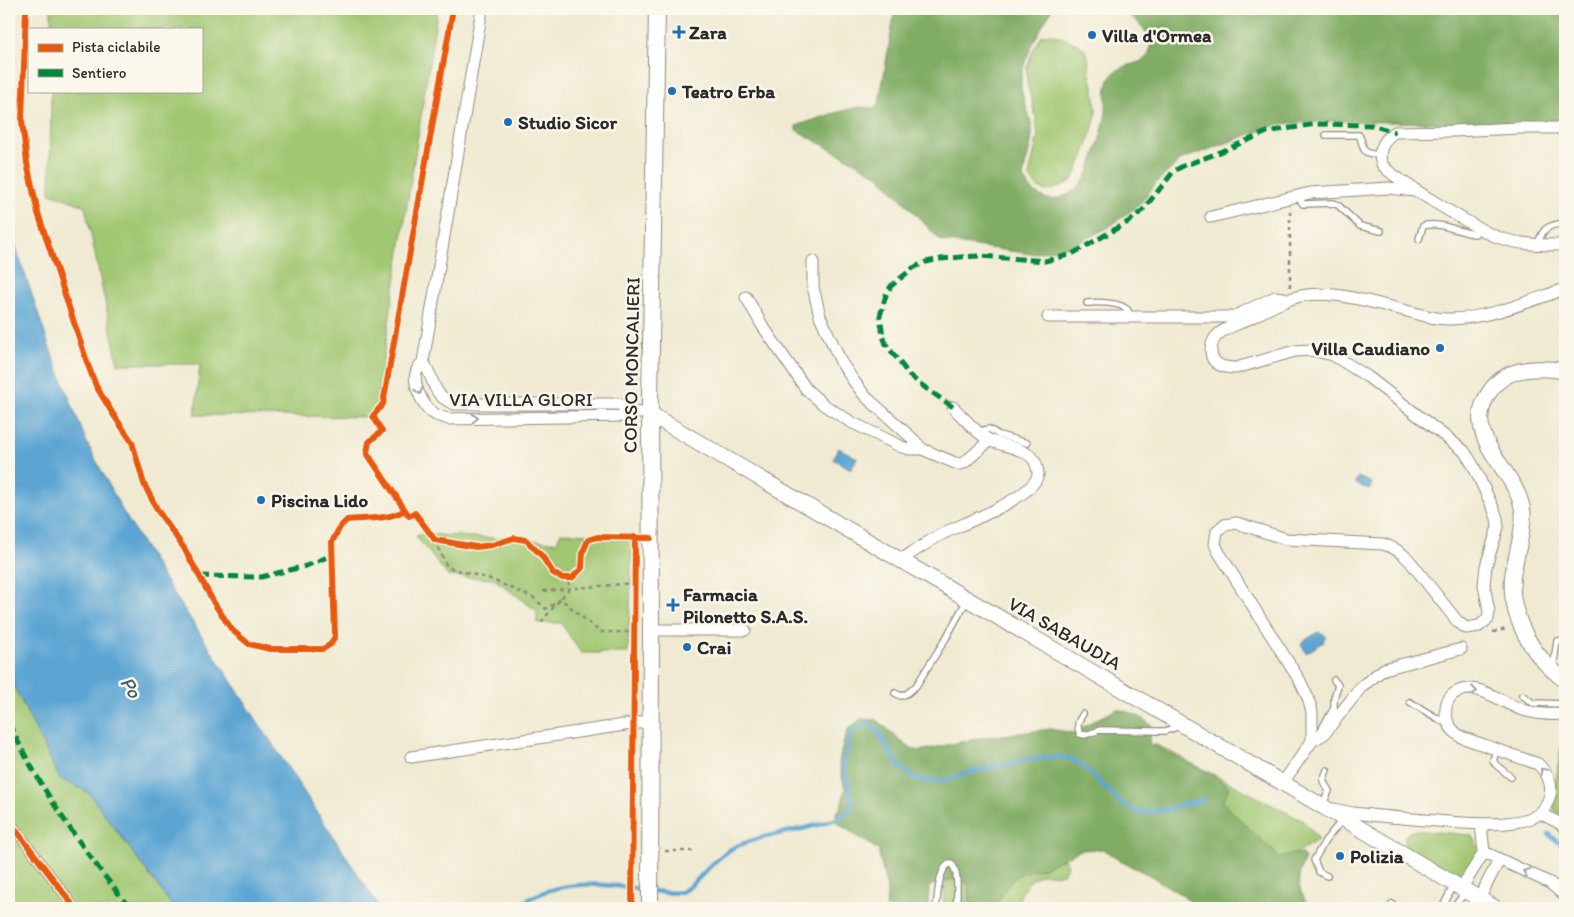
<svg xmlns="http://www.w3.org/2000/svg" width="1574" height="917" viewBox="0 0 1574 917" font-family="Itim,sans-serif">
<rect width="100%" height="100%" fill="#fbf7ec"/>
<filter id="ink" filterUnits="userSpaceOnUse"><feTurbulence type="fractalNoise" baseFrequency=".02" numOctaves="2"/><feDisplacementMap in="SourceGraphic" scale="10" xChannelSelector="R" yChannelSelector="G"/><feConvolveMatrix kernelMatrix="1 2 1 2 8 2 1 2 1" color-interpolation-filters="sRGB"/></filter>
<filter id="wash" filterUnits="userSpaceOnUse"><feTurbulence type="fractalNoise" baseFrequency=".0096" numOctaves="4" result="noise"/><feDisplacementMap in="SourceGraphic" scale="20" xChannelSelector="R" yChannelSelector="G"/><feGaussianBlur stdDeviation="1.12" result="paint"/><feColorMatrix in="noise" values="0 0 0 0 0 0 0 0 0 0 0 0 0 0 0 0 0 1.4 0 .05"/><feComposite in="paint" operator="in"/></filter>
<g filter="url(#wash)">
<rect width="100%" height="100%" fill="#f0ead2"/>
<path fill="#a1c772" stroke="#66794e" d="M51,9H400L437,12L376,406L366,417L195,415L200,364H118L85,206L50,193L51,91H201V29H51Z
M1052,34C1062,38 1075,41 1083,48C1090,53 1088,62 1089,69C1093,84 1096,99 1096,115C1095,124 1078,172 1073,179C1071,182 1066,184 1063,185C1046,195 1039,192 1029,176L1038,135L1036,118L1027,82V68L1032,53L1042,35Z
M560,533L633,535L628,653H581L561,623H537V611L494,579L448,576L416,536L424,534L557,542Z
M9,676L60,779L88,792L174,908H9Z
M1565,720V810L1557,814L1554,810L1556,780Z
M1155,744L1303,821L1319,839L1295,854L1280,861L1144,764Z
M1416,830L1470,835C1487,845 1471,876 1455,876L1407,848C1402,837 1405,832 1416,830Z
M948,854L1051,862L1065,859L1068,865L1063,874C1056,876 1050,873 1043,874C1028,878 1019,894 1017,908H943Z"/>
<path fill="#80ac64" stroke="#566c48" d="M895,9H1052C1040,31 1025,53 1021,79C1019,95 1030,112 1032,128C1033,145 1025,161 1023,178C1029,188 1042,202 1056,199C1066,197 1078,189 1084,180C1091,171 1103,130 1105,118C1108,107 1104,91 1109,80C1118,60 1148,68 1150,50C1151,32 1140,24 1127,13V9H1565V120L1489,124L1337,121L1279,124L1182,159L1157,182L1139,205L1109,227L1071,246L1031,254L941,241L878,175L796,130V126L831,114L858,107L875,108L879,104Z
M1117,709C1131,712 1141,716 1151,725L1150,744L1215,777L1229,787L1223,801L1227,807L1280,858L1292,854H1302L1305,859C1295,882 1298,887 1309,908H1196L1193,903L1174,890L1149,875L1120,861L1103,849L1081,850L1043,868L1023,872L1012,880L1001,896L995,908H971L968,883L953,879L929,886L928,908H886L887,889L878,850L836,822V813L841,807L845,789L839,763L842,748L848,729L861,719L877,720L907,746L919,751L980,738L1050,729L1074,733L1095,720Z"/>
<path fill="#5ca5d3" stroke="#44687f" d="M9,220L18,253L49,346L87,443L122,510L163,577L380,908H174L88,792L60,779L9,676Z
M839,448L857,458L851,469L833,459Z
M1358,477L1372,483L1369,490L1355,483Z
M1318,632L1325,635V638L1323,640L1324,642L1306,653L1301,643Z"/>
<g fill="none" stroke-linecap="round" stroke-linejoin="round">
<path stroke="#5ca5d3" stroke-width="4.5" d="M1549,834L1565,848
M516,908C522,904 528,899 535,896C567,880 605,884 639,889C652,890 668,895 681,892C694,888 715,856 733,848C759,835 796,832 824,823C831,821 843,817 848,812C857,803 844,775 843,764C843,760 845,757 846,753C848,737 851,726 869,724L878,732L899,766L915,778L929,781L948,780L966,773L1037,758L1062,757L1070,759L1081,764L1120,802L1129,808L1139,812L1160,811L1205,799"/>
</g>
</g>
<g filter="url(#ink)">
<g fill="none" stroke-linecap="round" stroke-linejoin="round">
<defs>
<path id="service" d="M1326,135H1359C1366,149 1358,153 1380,155
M1300,194V200L1303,204L1334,203L1339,206L1360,226L1381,231
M1419,239L1423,226C1440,221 1457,232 1475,234L1479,228
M1538,245C1542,227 1549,225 1565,223
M1087,303C1098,302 1120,302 1128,310L1129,318
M979,433L984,430L989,429L999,435L1027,443
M1553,668L1557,641L1565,642
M895,693L901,696L908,693L916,686L946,638L967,600
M1522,695L1533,703L1565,704
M1410,702L1447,724
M1083,714C1078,721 1076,726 1080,734L1085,735L1100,730L1159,731H1165L1180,726
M1320,732L1334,708V698L1338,685L1334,680
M1497,749L1493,760L1496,765L1511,777
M1322,806L1329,791L1323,781L1327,770
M1327,876L1319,872L1314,860L1325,841L1342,820
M1392,904L1396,908
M936,908C938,896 938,867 951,863C960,872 956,896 957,908
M1442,908L1454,885
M1453,908L1466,892"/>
<path id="pedestrian" d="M9,821L75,908"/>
<path id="minor" d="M482,9L423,362C421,364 419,366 418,368C410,382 423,408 436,415C440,417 444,417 448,419L628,416L633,412
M1565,128H1519L1453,131L1395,132C1385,138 1376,152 1382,164C1388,176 1481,231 1497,237C1519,245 1542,245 1565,245
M1211,217L1310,193L1389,188L1415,191
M813,261V287L820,316L841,362L853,380L865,396L914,440L922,449L955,463L960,464L964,463L990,440
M746,297L762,325L806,389L824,405L851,422L902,447L909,449H922
M1048,317H1233L1275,297L1284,298L1286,301
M423,362C436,380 430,394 454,404H619L633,412L640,413
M901,560C916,550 930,540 946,532C965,523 1035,497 1038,474C1038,470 1036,463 1034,460C1026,448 1001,446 989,440C975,432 964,418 953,407
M651,630H745
M1312,741L1324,734L1362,686L1384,669L1461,649
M411,757L651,721
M1282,784L1312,741V712L1308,698L1300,681L1218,551L1215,544L1217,531L1224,525L1237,523L1286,539L1383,544C1394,547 1401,552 1409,560L1457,621L1466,628L1479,626L1488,619L1489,611L1484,585L1486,566L1498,527L1497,518L1494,510L1473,465L1464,451L1368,377L1333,355L1310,350L1295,351L1236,368C1224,368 1211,365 1211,351C1211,333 1228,328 1242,322C1258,314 1274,305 1290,299C1325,287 1365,301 1399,309C1416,313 1434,320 1451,319C1490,318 1529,301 1565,289
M1333,809L1353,813C1377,816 1401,818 1425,820C1455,822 1514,830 1539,814C1544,810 1547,804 1549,798C1554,785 1548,774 1538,764L1461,737C1453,731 1448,726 1446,716C1445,708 1446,701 1452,695C1475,677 1502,704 1523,710C1536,714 1552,715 1565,714
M1540,813L1561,824L1565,829
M1484,852L1550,883L1565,896
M1461,889L1484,852L1481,824
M1479,899L1499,860"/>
<path id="tertiary" d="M1565,371C1541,367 1511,366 1494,386C1453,435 1519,469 1523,513C1524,531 1516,555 1513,573C1508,606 1525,643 1548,666C1553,671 1560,676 1565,681
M650,414L1322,806L1495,908"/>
<path id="secondary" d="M650,908L651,630L650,399L657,9"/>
</defs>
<use href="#service" stroke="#8e8a7e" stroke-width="8"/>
<use href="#pedestrian" stroke="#8e8a7e" stroke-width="11"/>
<use href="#minor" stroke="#8e8a7e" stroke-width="13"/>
<use href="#tertiary" stroke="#8e8a7e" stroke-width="17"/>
<use href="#secondary" stroke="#8e8a7e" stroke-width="18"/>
<path stroke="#8e8a7e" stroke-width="2.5" stroke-dasharray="4 4" stroke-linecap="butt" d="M1290,211V288
M435,540L447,567L490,579L534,598L546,609L561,599L600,632H633
M543,591L634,583
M541,622L570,588L567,578
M1493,632L1507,629
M665,851H697"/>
<use href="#service" stroke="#fff" stroke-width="5.5"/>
<use href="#pedestrian" stroke="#fff" stroke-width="9"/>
<use href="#minor" stroke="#fff" stroke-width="11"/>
<use href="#tertiary" stroke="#fff" stroke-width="15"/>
<use href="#secondary" stroke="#fff" stroke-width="16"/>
<path stroke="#00873e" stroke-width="5" stroke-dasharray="10 5" stroke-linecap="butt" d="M953,407L927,389L910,376L886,344L883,336L880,316L886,295L891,286L913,268L926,262L941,259L961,257L981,256L1045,261L1072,254L1128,222L1142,211L1174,171L1183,166L1218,153L1267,132L1316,124L1371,125L1395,132
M199,576L261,577L306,566L332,555
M9,723C39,788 85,853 130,908"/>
<defs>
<path id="cycleway" d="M26,9L22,121L27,163L38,213L88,365L96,386L113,414L132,442L144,484L158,511L184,548L214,603L232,630L249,644L270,649H323L331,644L335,636L332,542L340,527L347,520C365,518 389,520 405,510
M453,9L383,404L373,416L382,431L369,442L367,453L409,516L415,513L435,540L476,547L492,545L514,538L526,540L542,556L553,573L562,578H572L582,568L583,552L588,540L597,537L651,538
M9,821L75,908
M632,908L635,537"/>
</defs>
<use href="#cycleway" stroke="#fbf7ec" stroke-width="9"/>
<use href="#cycleway" stroke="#e8590c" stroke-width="6"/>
</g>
<defs><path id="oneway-chevron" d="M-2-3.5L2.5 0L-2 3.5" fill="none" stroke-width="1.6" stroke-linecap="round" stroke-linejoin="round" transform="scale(1.25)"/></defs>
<g stroke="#a0a0a0">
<use href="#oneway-chevron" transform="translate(419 391) rotate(75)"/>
<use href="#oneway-chevron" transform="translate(475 418) rotate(-1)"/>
<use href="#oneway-chevron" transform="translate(1474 691) rotate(7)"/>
<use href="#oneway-chevron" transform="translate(1543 771) rotate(-131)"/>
<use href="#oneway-chevron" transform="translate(1526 872) rotate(-156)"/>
</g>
</g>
<g fill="#1f6fb2" stroke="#fbf7ec" stroke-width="2">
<path d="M676.5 24.5h5v5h5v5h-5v5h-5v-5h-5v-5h5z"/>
<circle cx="1092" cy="35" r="5"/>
<circle cx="672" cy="91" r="5"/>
<circle cx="508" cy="122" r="5"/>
<circle cx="1440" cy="348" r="5"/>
<circle cx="261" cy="500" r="5"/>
<path d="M670.5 597.5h5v5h5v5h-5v5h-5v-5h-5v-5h5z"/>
<circle cx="687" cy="647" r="5"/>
<circle cx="1340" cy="856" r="5"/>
</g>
<g text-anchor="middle" stroke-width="5" stroke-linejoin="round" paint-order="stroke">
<g font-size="19" font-weight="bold" fill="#2b2b2b" stroke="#fbf7ec" text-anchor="start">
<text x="689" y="39">Zara</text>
<text x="1102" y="42">Villa d'Ormea</text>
<text x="682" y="98">Teatro Erba</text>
<text x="518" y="129">Studio Sicor</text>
<text x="1430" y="355" text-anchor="end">Villa Caudiano</text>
<text x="271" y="507">Piscina Lido</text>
<text x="683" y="601">Farmacia<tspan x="683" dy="22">Pilonetto S.A.S.</tspan></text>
<text x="697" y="654">Crai</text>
<text x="1350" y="863">Polizia</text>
</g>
<g font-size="19" fill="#2b2b2b" stroke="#fbf7ec">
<text transform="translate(631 365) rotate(-89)" y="7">CORSO MONCALIERI</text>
<text x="521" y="406">VIA VILLA GLORI</text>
<text transform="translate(1065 633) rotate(30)" y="7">VIA SABAUDIA</text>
</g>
<g font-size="20" font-style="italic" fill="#3f5c6e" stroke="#fbf7ec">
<text transform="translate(131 687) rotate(57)" y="7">Po</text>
</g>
</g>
<rect width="1574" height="917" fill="none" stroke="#fbf7ec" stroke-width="30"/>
<rect x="28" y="28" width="175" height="65" fill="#fbf7ec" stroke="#a8a59f"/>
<rect x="38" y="44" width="25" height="8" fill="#e8590c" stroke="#a8a59f"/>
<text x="72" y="52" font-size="15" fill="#2b2b2b">Pista ciclabile</text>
<rect x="38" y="69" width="25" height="8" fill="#00873e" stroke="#a8a59f"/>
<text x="72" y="78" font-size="15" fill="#2b2b2b">Sentiero</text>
</svg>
